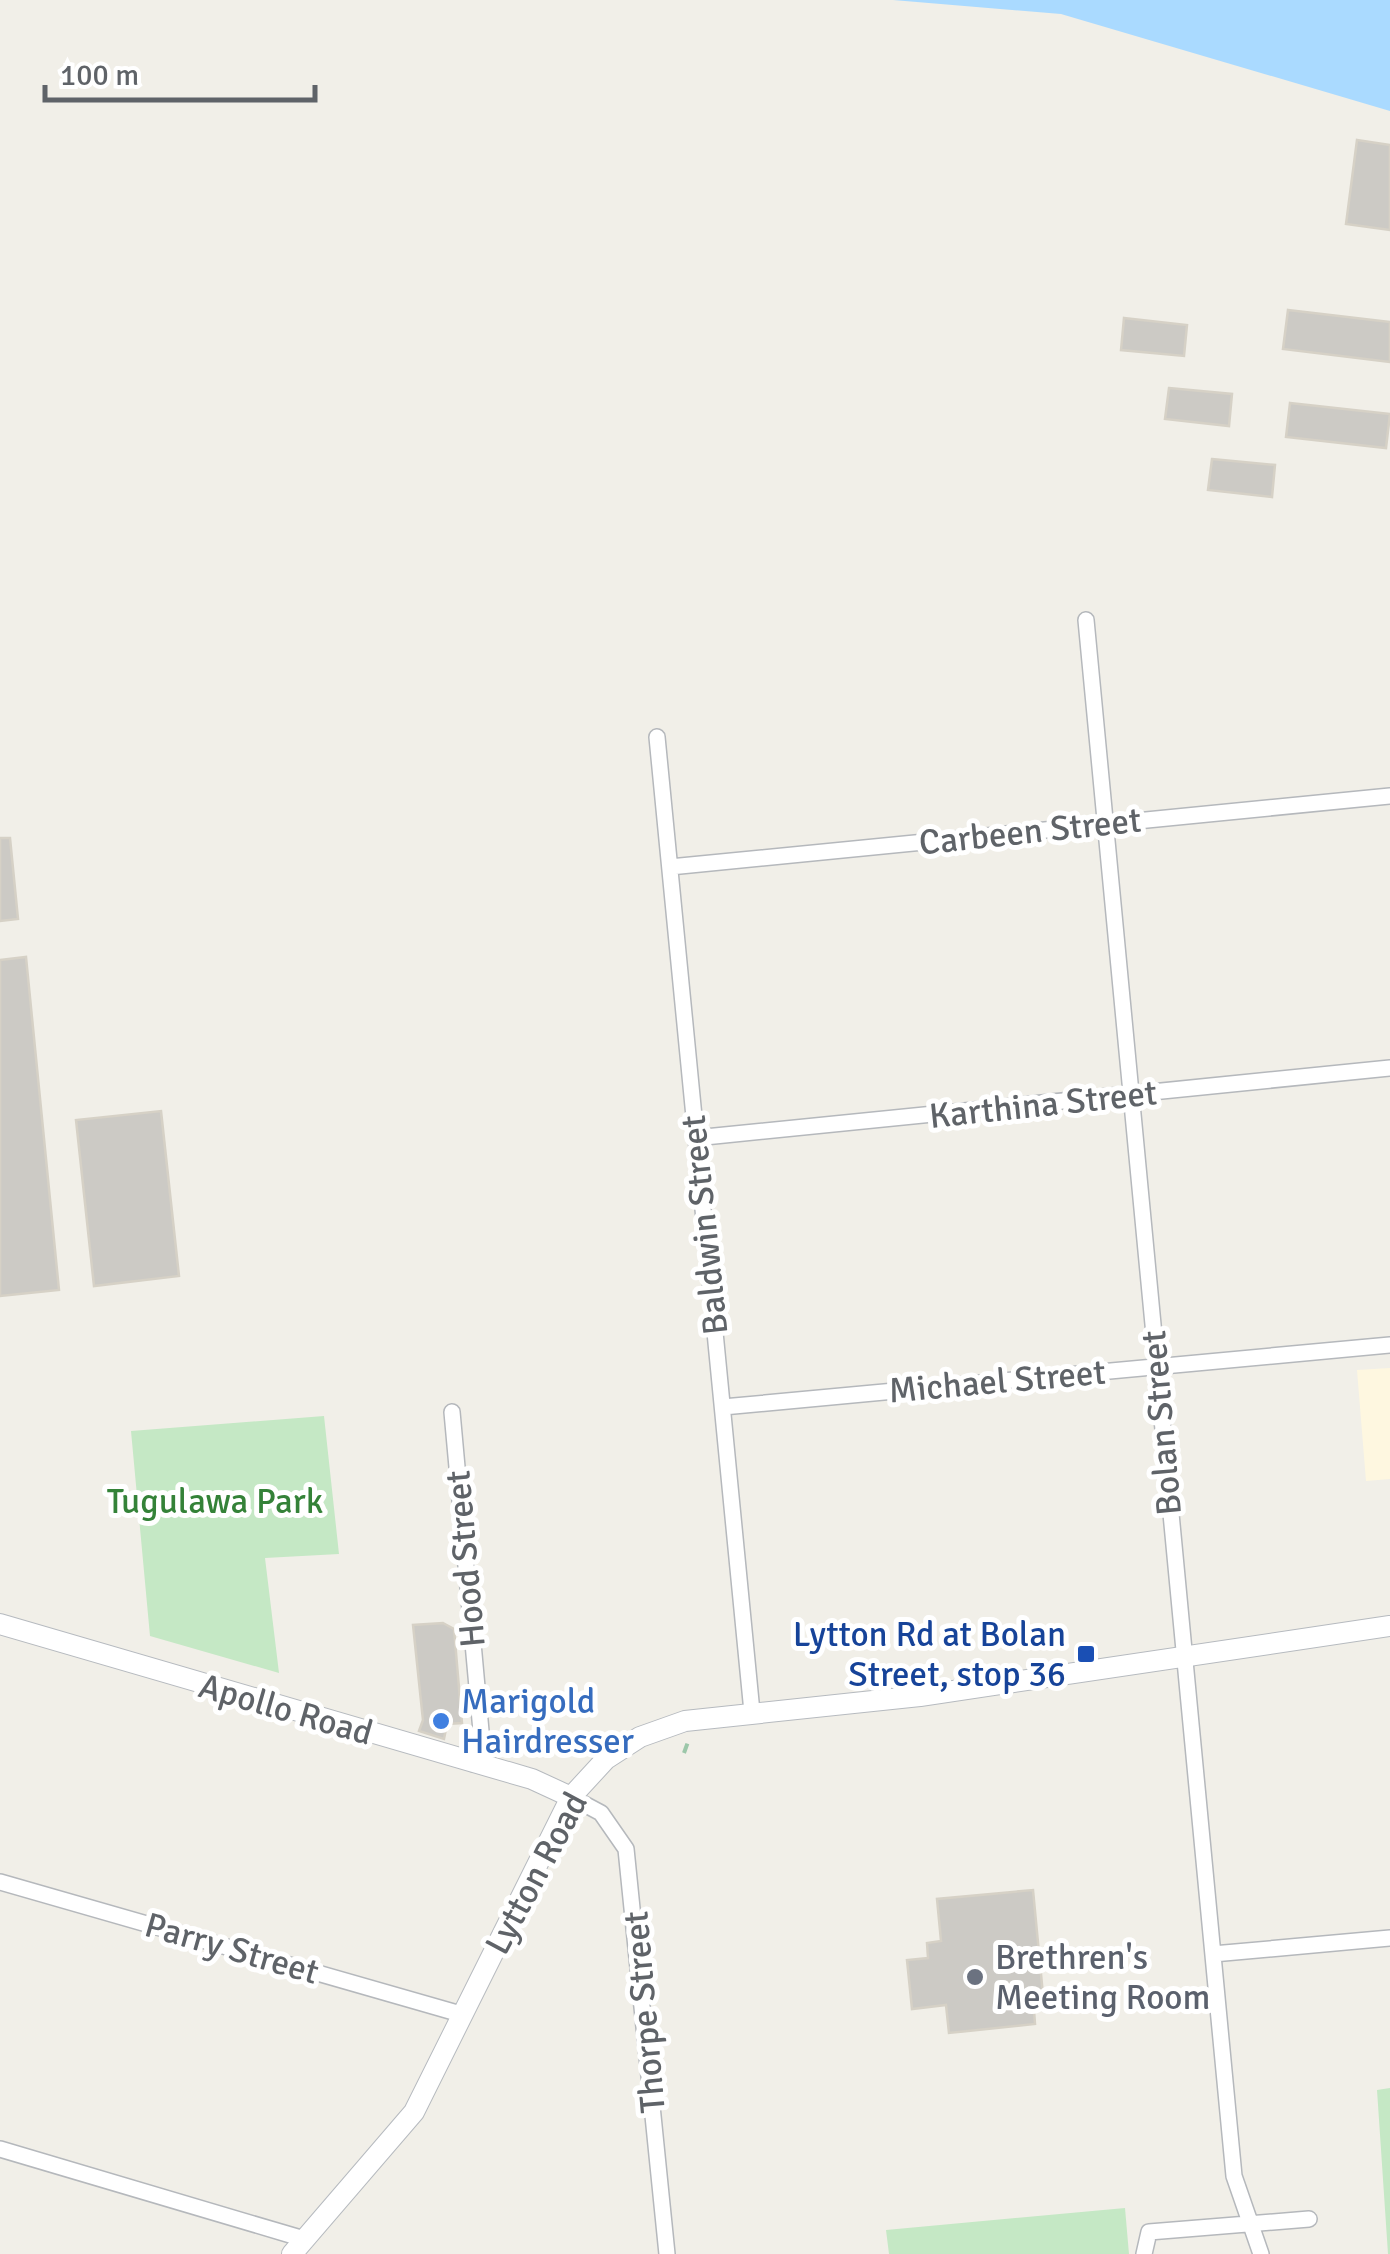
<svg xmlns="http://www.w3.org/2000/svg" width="1390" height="2254" viewBox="0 0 1390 2254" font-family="Signika,sans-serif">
<rect width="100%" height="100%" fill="#f1efe8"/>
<path fill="#fef7e0" d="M1390,1368V1479L1366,1481L1357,1370Z"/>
<path fill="#c5e8c5" d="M324,1416L339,1554L265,1558L279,1673L150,1636L131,1431Z
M1390,2088V2254H1388L1377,2090Z
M1125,2208L1129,2254H889L886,2230Z"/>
<path fill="#aadaff" d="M893,0H1390V111L1061,14Z"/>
<path fill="#cccac5" stroke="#d6d1c6" stroke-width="2.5" d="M1357,140L1390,145V230L1346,224Z
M1288,310L1390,322V362L1283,349Z
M1124,318L1187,325L1184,356L1121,350Z
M1169,388L1232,394L1229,426L1165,419Z
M1290,403L1390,414L1386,448L1286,437Z
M1212,459L1275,465L1272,497L1208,490Z
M0,838H10L18,919L0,921Z
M26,957L59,1290L0,1296V960Z
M161,1111L179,1276L94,1286L76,1120Z
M443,1623L454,1629L462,1723L447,1724L444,1739L419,1731L423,1720L413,1625Z
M1033,1890L1043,1995L1033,1996L1035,2024L949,2033L946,2005L912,2009L907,1960L928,1958L927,1943L941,1941L937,1899Z"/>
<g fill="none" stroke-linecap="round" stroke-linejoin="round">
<defs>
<path id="street" d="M1086,620L1234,2176L1261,2254
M657,737L752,1712
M670,867L1390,796
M695,1138L1390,1068
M723,1407L1390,1345
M452,1412L481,1731L474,1764
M571,1797L601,1813L626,1849L667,2254
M0,1882L464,2015
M1213,1954L1390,1938
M0,2149L304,2239
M1144,2254L1149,2232L1309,2219"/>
<path id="secondary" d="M0,1624L532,1779L571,1797
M292,2254L414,2112L571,1797L606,1759L640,1737L685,1721L920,1696L1390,1626"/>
</defs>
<use href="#street" stroke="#b5b8bc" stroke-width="18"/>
<use href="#secondary" stroke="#b6babf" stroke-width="22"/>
<path stroke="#9cc7a9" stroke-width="4" stroke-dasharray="10 5" stroke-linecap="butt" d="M684,1753L689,1739"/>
<use href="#street" stroke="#fff" stroke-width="15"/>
<use href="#secondary" stroke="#fff" stroke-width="20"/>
</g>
<rect fill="#1a4fb4" stroke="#fff" stroke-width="4" x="1076" y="1644" width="20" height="20" rx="5"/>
<circle fill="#3f7fe0" stroke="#fff" stroke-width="4" cx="441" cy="1721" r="10"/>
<circle fill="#6b7280" stroke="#fff" stroke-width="4" cx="975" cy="1977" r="10"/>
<g text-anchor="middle" stroke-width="10" stroke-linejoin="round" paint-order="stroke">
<g font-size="35" fill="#5f6368" stroke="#fff">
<text transform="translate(1030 831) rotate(-6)" y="12">Carbeen Street</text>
<text transform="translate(1043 1104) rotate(-6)" y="12">Karthina Street</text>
<text transform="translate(704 1225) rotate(-96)" y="12">Baldwin Street</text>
<text transform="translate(997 1381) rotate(-5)" y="12">Michael Street</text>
<text transform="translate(1161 1423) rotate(-95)" y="12">Bolan Street</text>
<text transform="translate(465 1559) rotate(-95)" y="12">Hood Street</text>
<text transform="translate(286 1709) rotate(16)" y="12">Apollo Road</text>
<text transform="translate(536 1873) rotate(-62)" y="12">Lytton Road</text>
<text transform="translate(232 1948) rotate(16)" y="12">Parry Street</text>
<text transform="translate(644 2012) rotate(-95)" y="12">Thorpe Street</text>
</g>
<g font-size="35" fill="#348238" stroke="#fff">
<text x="215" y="1513">Tugulawa Park</text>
</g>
<g font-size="35" fill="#164399" stroke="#fff" text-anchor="end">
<text x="1066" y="1646">Lytton Rd at Bolan<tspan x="1066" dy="40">Street, stop 36</tspan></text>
</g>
<g font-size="35" fill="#366cbe" stroke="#fff" text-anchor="start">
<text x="461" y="1713">Marigold<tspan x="461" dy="40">Hairdresser</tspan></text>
</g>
<g font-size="35" fill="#5b616d" stroke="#fff" text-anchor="start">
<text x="995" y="1969">Brethren's<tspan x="995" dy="40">Meeting Room</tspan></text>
</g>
</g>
<path d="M45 85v15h270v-15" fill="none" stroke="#5f6368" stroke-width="5"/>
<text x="60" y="85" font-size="30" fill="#5f6368" stroke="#ffffff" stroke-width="8" paint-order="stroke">100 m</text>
</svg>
